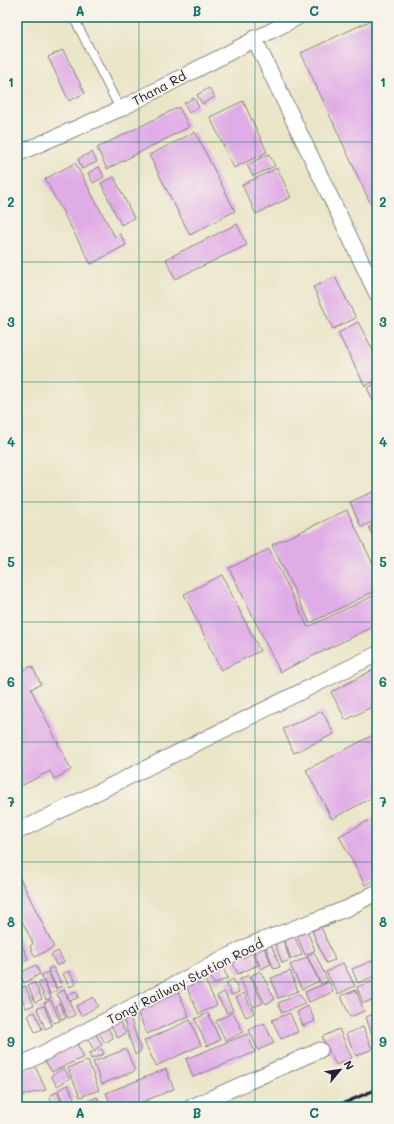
<svg xmlns="http://www.w3.org/2000/svg" width="394" height="1124" viewBox="0 0 394 1124" font-family="Mali,sans-serif">
<rect width="100%" height="100%" fill="#f7f3e8"/>
<filter id="ink" filterUnits="userSpaceOnUse"><feTurbulence type="fractalNoise" baseFrequency=".025" numOctaves="2"/><feDisplacementMap in="SourceGraphic" scale="8" xChannelSelector="R" yChannelSelector="G"/><feConvolveMatrix kernelMatrix="1 2 1 2 8 2 1 2 1" color-interpolation-filters="sRGB"/></filter>
<filter id="wash" filterUnits="userSpaceOnUse"><feTurbulence type="fractalNoise" baseFrequency=".012" numOctaves="4" result="noise"/><feDisplacementMap in="SourceGraphic" scale="16" xChannelSelector="R" yChannelSelector="G"/><feGaussianBlur stdDeviation="0.9" result="paint"/><feColorMatrix in="noise" values="0 0 0 0 0 0 0 0 0 0 0 0 0 0 0 0 0 1.4 0 .05"/><feComposite in="paint" operator="in"/></filter>
<g filter="url(#wash)">
<rect width="100%" height="100%" fill="#eae5c7"/>
<g id="blocks">
<path fill="#e0ace7" d="M374,19L377,24V207L373,209L301,53Z
M63,50L85,93L69,101L48,57Z
M209,88L215,97L202,104L197,95Z
M194,98L199,107L189,113L184,103Z
M243,101L267,152L234,168L210,117Z
M179,107L189,127L107,169L97,148Z
M195,132L235,211L190,235L149,155Z
M92,152L97,162L82,169L78,159Z
M269,154L275,166L253,176L247,165Z
M75,163L115,237L120,234L126,245L91,264L45,179Z
M99,167L104,177L93,183L88,173Z
M277,168L291,197L256,214L242,185Z
M114,177L134,218L121,225L101,183Z
M237,224L247,245L175,279L166,259Z
M335,277L356,318L333,329L313,287Z
M358,322L377,358V380L365,386L338,333Z
M377,383V409L367,388Z
M377,490V520L361,527L350,502Z
M347,510L377,572V590L310,623L272,545Z
M377,523V546L369,527Z
M269,549L308,627L377,594V625L280,672L229,568Z
M222,575L260,651L221,670L184,594Z
M32,666L41,684L31,689L71,770L54,779L50,771L17,788V673Z
M373,670L377,678V704L346,720L331,692Z
M322,711L334,734L294,753L283,729Z
M377,733V795L332,819L306,770Z
M377,816V879L365,885L339,836Z
M18,874L54,947L35,957L30,947L33,943L17,911V875Z
M333,917L335,923L323,927L321,922Z
M321,927L335,960L326,963L312,931Z
M306,929L315,950L305,955L296,933Z
M17,934L28,959L17,964Z
M294,935L302,955L291,959L284,939Z
M282,937L290,960L282,963L274,940Z
M271,944L280,967L274,969L265,946Z
M263,945L271,964L261,969L253,949Z
M250,948L258,965L238,974L230,957Z
M58,951L64,962L57,966L51,955Z
M314,952L328,981L321,984L307,956Z
M307,957L319,981L302,989L290,965Z
M377,959V975L358,983L352,969Z
M219,960L228,978L214,984L206,967Z
M343,963L355,986L338,994L326,972Z
M36,965L40,974L24,983L20,973Z
M53,967L62,986L57,988L48,969Z
M69,971L76,984L70,987L63,974Z
M260,971L275,999L266,1004L251,976Z
M290,971L298,991L278,998L271,978Z
M48,972L57,991L50,994L41,975Z
M249,975L263,1003L254,1007L240,979Z
M203,976L217,1005L199,1014L185,984Z
M233,979L239,992L232,995L226,983Z
M377,979V998L363,1003L357,987Z
M44,981L51,998L46,1000L38,983Z
M329,982L333,992L309,1002L305,992Z
M35,983L42,999L35,1002L28,985Z
M25,986L34,1005L26,1008L18,989Z
M177,989L189,1016L147,1034L135,1006Z
M64,990L75,1015L68,1018L57,994Z
M356,990L364,1011L350,1017L341,996Z
M76,991L79,997L70,1001L67,995Z
M224,992L233,1010L227,1013L217,996Z
M244,993L254,1013L246,1017L236,997Z
M300,994L305,1004L282,1013L278,1003Z
M93,997L98,1006L81,1016L76,1006Z
M51,1000L60,1021L53,1023L44,1003Z
M60,1003L66,1018L62,1020L56,1006Z
M44,1006L52,1026L45,1029L37,1008Z
M308,1006L315,1021L303,1026L297,1012Z
M35,1012L42,1029L35,1032L28,1015Z
M233,1012L243,1032L226,1041L216,1021Z
M129,1013L141,1051L135,1055L122,1015Z
M208,1013L220,1040L207,1046L195,1019Z
M290,1013L298,1032L281,1039L272,1020Z
M377,1013V1033L372,1035L366,1017Z
M117,1018L126,1033L118,1038L109,1022Z
M190,1020L201,1045L156,1066L144,1041Z
M105,1022L113,1038L105,1043L96,1027Z
M264,1023L274,1043L258,1050L249,1030Z
M363,1027L372,1049L356,1056L346,1034Z
M93,1029L102,1045L94,1050L85,1034Z
M339,1029L352,1058L336,1065L322,1037Z
M17,1034L21,1044L17,1046Z
M247,1034L255,1052L193,1077L186,1059Z
M377,1036V1051L372,1038Z
M74,1039L84,1057L52,1072L42,1056Z
M102,1049L104,1054L91,1059L89,1053Z
M126,1049L135,1071L102,1084L93,1062Z
M88,1061L99,1090L80,1097L68,1068Z
M35,1066L46,1090L22,1095L17,1084V1072Z
M64,1068L70,1078L57,1086L51,1076Z
M166,1069L174,1089L130,1107H112L106,1093Z
M68,1085L74,1099L64,1104L58,1090Z
M57,1092L63,1105L54,1107L49,1096Z
M17,1095L23,1107H17Z
M97,1097L102,1107H86L84,1103Z"/>
</g>
</g>
<g filter="url(#ink)">
<use href="#blocks" fill-opacity="0" stroke="#868481" stroke-width="1"/>
<g fill="none" stroke-linecap="round" stroke-linejoin="round">
<defs>
<path id="lane" d="M80,17L77,24L120,109"/>
<path id="street" d="M254,38L377,294
M17,154L120,109L298,17
M17,832L377,654
M17,1067L250,945L348,908L377,892
M191,1107L320,1050"/>
</defs>
<use href="#lane" stroke="#868481" stroke-width="10"/>
<use href="#street" stroke="#868481" stroke-width="17"/>
<use href="#lane" stroke="#fff" stroke-width="8"/>
<use href="#street" stroke="#fff" stroke-width="15"/>
<path stroke="#22223b" stroke-width="3" d="M335,1107L377,1089
M372,1107L377,1105"/>
</g>
</g>
<path fill="none" stroke="#0f766e" stroke-width="1" stroke-opacity="0.55" d="M139,17V1107M255,17V1107M17,142H377M17,262H377M17,382H377M17,502H377M17,622H377M17,742H377M17,862H377M17,982H377"/>
<g text-anchor="middle" stroke-width="3.5" stroke-linejoin="round" paint-order="stroke">
<g font-size="13" fill="#22223b" stroke="#f7f3e8">
<text transform="translate(159 88) rotate(-28)" y="5">Thana Rd</text>
<text transform="translate(185 981) rotate(-27)" y="5">Tongi Railway Station Road</text>
</g>
</g>
<rect width="394" height="1124" fill="none" stroke="#f7f3e8" stroke-width="44"/>
<g transform="translate(340 1070) rotate(61)" stroke="#f7f3e8" stroke-width="3" paint-order="stroke">
<path d="M0-3L7 15L0 10L-7 15Z" fill="#22223b"/>
<text y="-6" font-size="11" font-weight="bold" text-anchor="middle" fill="#22223b">N</text>
</g>
<rect x="22" y="22" width="350" height="1080" fill="none" stroke="#0f766e" stroke-width="1.5"/>
<g font-size="13" text-anchor="middle" font-weight="bold" fill="#0f766e">
<text x="80" y="16">A</text>
<text x="197" y="16">B</text>
<text x="314" y="16">C</text>
<text x="11" y="87">1</text>
<text x="383" y="87">1</text>
<text x="11" y="207">2</text>
<text x="383" y="207">2</text>
<text x="11" y="327">3</text>
<text x="383" y="327">3</text>
<text x="11" y="447">4</text>
<text x="383" y="447">4</text>
<text x="11" y="567">5</text>
<text x="383" y="567">5</text>
<text x="11" y="687">6</text>
<text x="383" y="687">6</text>
<text x="11" y="807">7</text>
<text x="383" y="807">7</text>
<text x="11" y="927">8</text>
<text x="383" y="927">8</text>
<text x="11" y="1047">9</text>
<text x="383" y="1047">9</text>
<text x="80" y="1118">A</text>
<text x="197" y="1118">B</text>
<text x="314" y="1118">C</text>
</g>
</svg>
